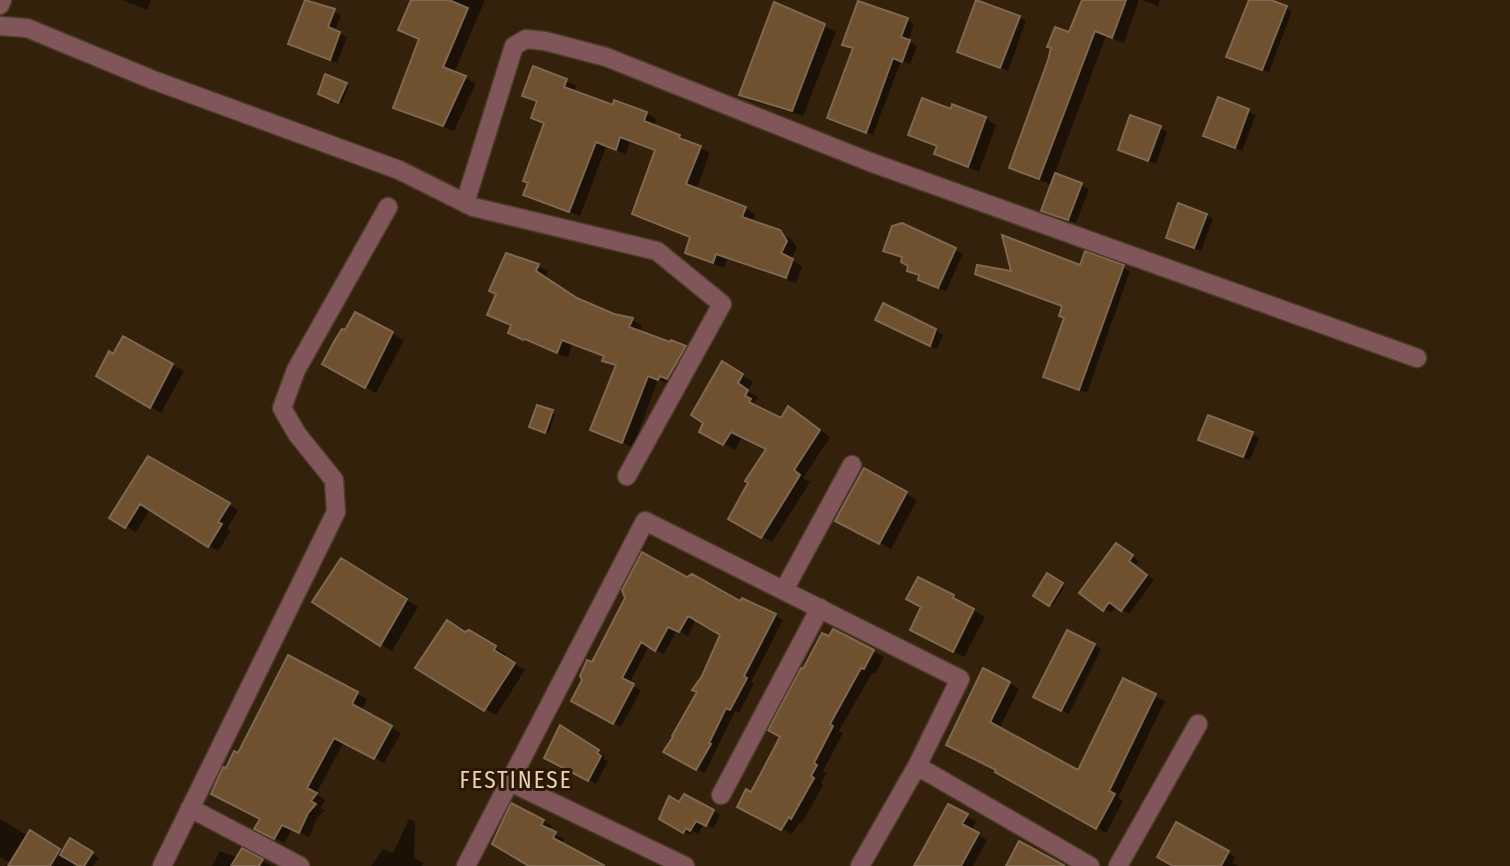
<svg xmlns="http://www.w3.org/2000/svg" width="1510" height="866" viewBox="0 0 1510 866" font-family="'Fira Sans Condensed',sans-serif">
<rect width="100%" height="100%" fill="#34210c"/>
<path fill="#0007" d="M123,0H151L147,10Z
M307,0L341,15L335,31L347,37L337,63L290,43Z
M413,0H485L454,73L476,83L454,131L395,107L421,40L400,29Z
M1083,0H1139L1124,43L1106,36L1054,175L1089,189L1076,223L1051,214L1052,185L1011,167Z
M1142,0H1160L1158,6Z
M1251,0H1266L1292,11L1269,72L1235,60Z
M1019,17L1026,21L1008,71L967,56Z
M907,20L914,24L908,41L917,46L910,64L901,61L873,135L829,118L854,49L845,44Z
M824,26L836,32L803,116L752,101L741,95Z
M566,81L576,86L574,93L614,108L646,113L656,119L654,127L679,136L710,153L696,190L745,208L755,214L752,222L790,238L797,247L791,260L802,266L796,283L727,259L724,268L697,258L687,252L691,238L634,214L657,151L630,142L626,154L606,147L580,216L525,194L545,124L533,117L538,102L524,95Z
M346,84L349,86L342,103L323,95Z
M1219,100L1256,115L1242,151L1206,136Z
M952,111L985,118L996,125L979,172L948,160L936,154L939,148L910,135Z
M1160,128L1167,132L1156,164L1120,149Z
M1206,215L1213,219L1201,251L1175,241Z
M902,225L963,254L946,291L927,283L920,276L909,270L910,266L903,258L885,250Z
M507,255L548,271L545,279L580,301L613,316L632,320L642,325L639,333L685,347L695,353L669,384L658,380L633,447L592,430L617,367L604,360L606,357L572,344L568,358L520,338L497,295Z
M1123,267L1130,271L1087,393L1052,380L1066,319L1064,307L984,277L1014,273Z
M356,314L404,340L376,393L325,363Z
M884,323L935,330L943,335L937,349Z
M124,338L184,371L161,413L98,376L114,356Z
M722,363L753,382L748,391L758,397L754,403L760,406L759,409L782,420L799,414L830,437L803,478L810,482L772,542L730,518L768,450L742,437L735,450L701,431Z
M538,407L555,414L549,433L534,428Z
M1252,434L1259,438L1250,460L1208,443Z
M148,458L238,510L227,529L231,531L218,551L150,509L136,532L111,518Z
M865,470L917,500L891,549L849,526Z
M1124,549L1139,561L1135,566L1154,580L1129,614L1117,606L1111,613L1082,593Z
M341,560L418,607L392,651L381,644Z
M1048,575L1065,586L1052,606L1035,596Z
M687,579L741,603L760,609L761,607L783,620L751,682L754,684L739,713L735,711L705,773L666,751L699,692L722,634L696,619L688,636L677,630L664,654L649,646L629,684L641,690L621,727L573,701L593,665Z
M953,597L985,617L964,657L923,636Z
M834,631L884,657L875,674L872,673L839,731L843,733L823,771L827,773L821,782L823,785L802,823L800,822L792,834L749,812L752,795Z
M469,632L506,654L504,658L525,670L496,715L485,709L466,634Z
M1094,645L1101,649L1069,714L1042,701Z
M289,657L367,699L361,711L401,733L384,763L344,742L316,794L325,800L320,808L325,810L317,818L309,837L292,829L284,843L256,828L262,819L227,770L239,755Z
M1123,680L1165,701L1118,798L1123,801L1106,833L998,770L957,750L1009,683L1019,689L999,729L1079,773Z
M568,732L605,756L603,759L608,761L596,784L546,757Z
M680,804L713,811L720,815L714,828L704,824L698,834L693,831L691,835L661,819Z
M513,805L552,826L550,832L564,839L561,845L600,866H532Z
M949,806L976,822L971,831L987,840L973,866H916Z
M0,819L28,836L30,832L64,853L70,841L99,858L93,866H15L0,857Z
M409,819L415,822L414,858L423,863L422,866H371L383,849L393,853Z
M1177,825L1235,857L1232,863L1238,866H1176Z
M220,851L238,858L243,851L271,866H212Z"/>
<path fill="#6f502f" stroke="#7e6851" stroke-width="2" d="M305,0L335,9L328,27L340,32L330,60L288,44Z
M411,0H449L468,8L443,67L466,76L443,126L393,108L419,39L398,30Z
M976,0L1020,16L1000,68L957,52Z
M1082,0H1126L1112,38L1095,31L1039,179L1009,168L1048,60L1051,48L1047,47L1055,27L1069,32Z
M1249,0H1271L1287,6L1262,70L1226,57Z
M858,1L908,18L901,37L910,40L902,62L893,58L866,133L827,118L853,48L842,45Z
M774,2L825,24L792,111L739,95Z
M533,66L567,79L564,87L613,105L614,100L647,112L644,121L680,135L679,138L701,146L686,184L746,207L742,217L780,230L787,241L781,253L793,259L786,278L716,254L713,263L685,253L690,237L632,214L655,150L620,137L616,150L596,142L569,212L523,195L528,183L523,181L544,123L531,118L537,101L522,96Z
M325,74L347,83L338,103L318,94Z
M1218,97L1249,109L1235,148L1203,136Z
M922,98L951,109L952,104L986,117L968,167L934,154L937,146L908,135Z
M1130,115L1161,126L1148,161L1118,150Z
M1055,173L1082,183L1068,220L1041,211Z
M1178,203L1207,214L1194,248L1166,238Z
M902,223L956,248L938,288L918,280L919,275L907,271L908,266L901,262L902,257L883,251L892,226Z
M1002,235L1080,265L1085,251L1124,265L1079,390L1043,377L1064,318L1059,316L1062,306L975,274L977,265L1011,271Z
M506,253L539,264L536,271L577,298L614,314L633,318L629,327L670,342L671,340L686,346L667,379L660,376L658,380L648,376L622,443L590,430L616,365L602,361L604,356L562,340L557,353L525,339L523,340L508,333L511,325L487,315L496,294L489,291Z
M883,303L936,329L930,346L875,320Z
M355,312L393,332L365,388L322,364L335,340L342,329L345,330Z
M123,336L173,364L150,408L96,376L109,351L113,354Z
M722,361L743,374L738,383L748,390L745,396L751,399L749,402L781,418L788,406L820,430L794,470L800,475L761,538L728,519L748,483L745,481L766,449L731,432L723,445L699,432L703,423L691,415Z
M537,405L553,410L545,433L529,427Z
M1208,415L1253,432L1243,457L1198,440Z
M148,456L230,503L218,522L222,524L208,547L140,504L125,528L109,518Z
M864,468L907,492L879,544L835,521Z
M1116,543L1133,555L1129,561L1147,575L1121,611L1109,602L1103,611L1079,593Z
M642,552L687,577L692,574L740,601L742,598L776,614L744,676L747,678L730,710L726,708L709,743L711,744L696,770L663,752L673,737L672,736L697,692L692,690L702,676L720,635L688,616L679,632L668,627L655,651L641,642L622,678L634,684L613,724L571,701L582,680L580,676L587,660L592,662L625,598L622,590Z
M341,558L407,599L380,646L312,602Z
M1047,573L1063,583L1049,606L1033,596Z
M918,577L954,595L953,598L974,609L953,652L910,630L921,607L906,599Z
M447,620L465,632L469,630L496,646L494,650L515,663L484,711L415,668Z
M833,629L874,650L864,669L861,668L830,724L833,726L814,763L817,765L811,776L814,778L791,819L789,817L781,830L737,807L746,789L751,792L780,737L768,730L801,668L803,669L822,633L829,636Z
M1067,630L1095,644L1061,711L1033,697Z
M288,655L358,692L352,704L392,726L374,759L334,738L307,788L317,793L311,801L316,804L308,813L299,833L282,825L274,839L254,829L260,819L211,794L223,767L226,768L234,751L238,753Z
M983,668L1010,682L990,722L1078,770L1123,678L1156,694L1109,791L1115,794L1096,829L995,772L996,770L946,745Z
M560,725L599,750L597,753L601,756L588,781L544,758Z
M684,794L714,810L706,826L696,821L690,831L686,828L683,833L659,819L669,796L679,802Z
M511,803L544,820L541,825L556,832L553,838L605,866H529L492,844Z
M948,804L968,814L962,824L979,833L961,866H914Z
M1176,822L1229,851L1221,866H1173L1157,857Z
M30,830L60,849L50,866H8Z
M70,838L93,852L84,866H79L60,855Z
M1019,841L1065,866H1006Z
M242,848L263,859L259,866H231Z"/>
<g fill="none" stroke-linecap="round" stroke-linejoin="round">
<defs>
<path id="minor" d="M0,5L2,0
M0,26L27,28L153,80L399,170L473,207L657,251L722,304L627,476
M465,203L514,46L526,39L545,41L606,57L870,162L1417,358
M784,590L852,465
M917,766L1090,866
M510,782L685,866
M721,795L820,608
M190,808L300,866
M162,866L336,512L334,480L297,434L282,408L296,370L388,207
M466,866L645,521L960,679L917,766L860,866
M1118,866L1198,724"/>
</defs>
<use href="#minor" stroke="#4e3c28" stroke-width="21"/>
<use href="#minor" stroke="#80565b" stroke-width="18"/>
</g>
<g text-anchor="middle" stroke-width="6" stroke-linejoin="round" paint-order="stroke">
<g font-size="23" letter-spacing="2" fill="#e9d0b7" stroke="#2a1803">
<text x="516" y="788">FESTINESE</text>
</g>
</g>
</svg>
